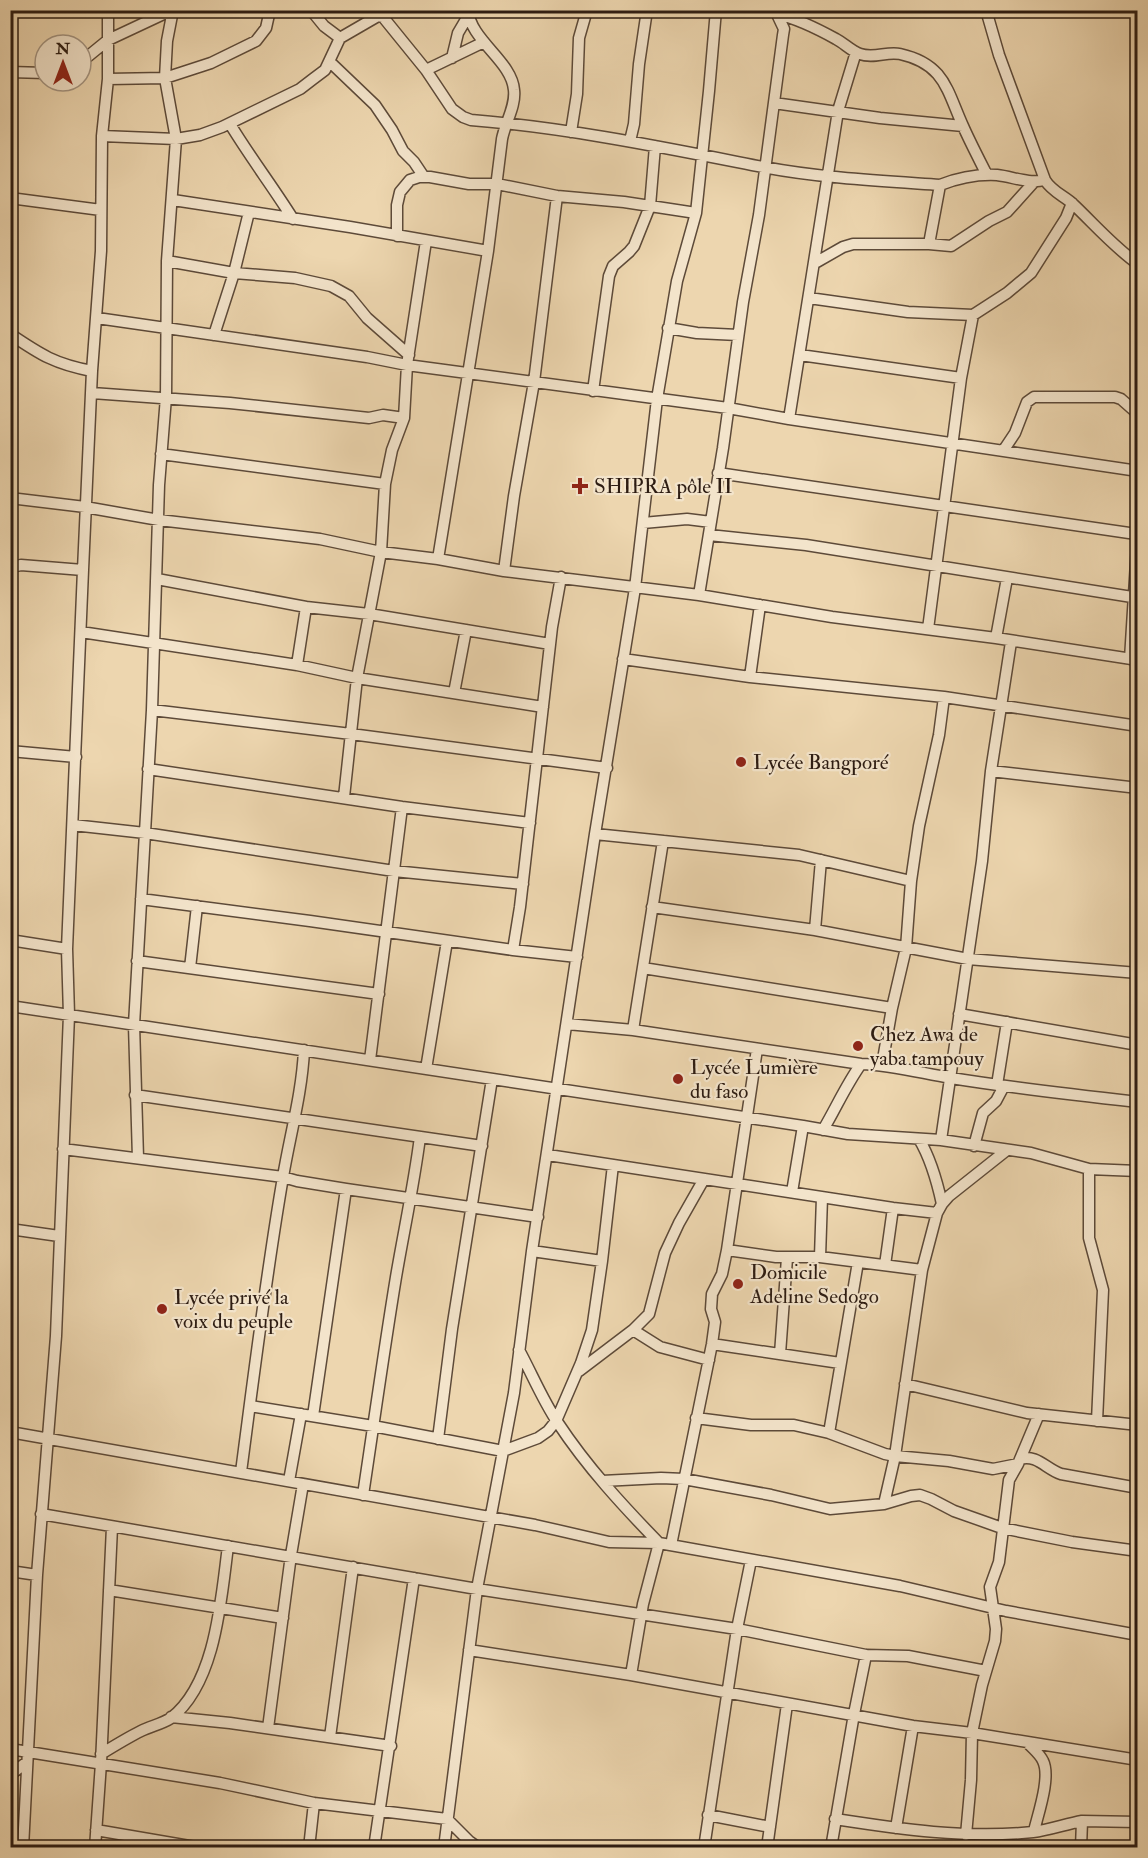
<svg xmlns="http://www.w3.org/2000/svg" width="1148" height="1858" viewBox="0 0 1148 1858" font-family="'IM FELL Double Pica',serif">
<rect width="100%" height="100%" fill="#edd6af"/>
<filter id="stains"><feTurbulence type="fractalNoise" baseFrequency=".00333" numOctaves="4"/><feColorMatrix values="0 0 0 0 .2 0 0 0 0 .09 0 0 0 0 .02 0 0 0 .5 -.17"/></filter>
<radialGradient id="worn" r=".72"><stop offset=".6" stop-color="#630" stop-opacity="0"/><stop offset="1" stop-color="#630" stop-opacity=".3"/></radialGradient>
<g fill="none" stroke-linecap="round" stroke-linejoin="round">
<defs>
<path id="minor" d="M311,10L324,26L340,38
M986,10L999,55L1045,180C1052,192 1065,196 1074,205C1095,225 1114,247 1138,264
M777,14C798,19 818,29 836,39C844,43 851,51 860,54C874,59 887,51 900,54C945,64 947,91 963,126C970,142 979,159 987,175
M452,58L458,33L468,16
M81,62L108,40L172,10
M330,62L375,105L392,130L403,151L414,162L424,177
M426,70L484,42
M10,72L45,73
M108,79L165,78L211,63L256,41L266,28L270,10
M774,103L880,118L963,126
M230,124C250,157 273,187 293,219
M571,132L577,94L579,38L587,10
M102,136L176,139L200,135L222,127L300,89L313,79L325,70L340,38L378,16L383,17L426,70L452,109L463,117L471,120C570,128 666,148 763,167C821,178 882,181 940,185C958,178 978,174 997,175C1014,177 1028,184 1045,180
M630,141L634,124L639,64L647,10
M10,198L101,210
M173,200L350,227L488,251
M397,236V205L400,192L410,180L419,177H430L469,184H497L557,196L624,202L696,213
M929,244L940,185
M167,261L234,273L295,278L331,286L349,296L367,318L409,355
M815,263L843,247L853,244H929L951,246L989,221L1007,212L1034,182
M809,298L908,312L973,315L1007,293L1031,273L1066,218L1072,203
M97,318L367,357L407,365L728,408L789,419L1138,471
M668,328L697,333L738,335
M10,334C41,355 55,364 92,371
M214,335L234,273L249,212
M800,355L961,378
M593,391L609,276L613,266L629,252L634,246L650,206L655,146
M92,393L230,403L369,418L383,415L404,418
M789,419L838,111L856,52
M1003,451L1015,433L1027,402L1034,397H1115L1121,399L1138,414
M161,454L385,484
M718,473L1136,534
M10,498L85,507L159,520L320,539L381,552L438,559L504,571L699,595L832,617L996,638L1138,660
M643,523L687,519L711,522
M709,535L806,545L1132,597
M438,559L488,251L502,139C505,123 516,106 514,90C512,61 470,40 468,10
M10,569L12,567L21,565L83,570
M504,571L514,496L534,382L557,196
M157,579L306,607L297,665
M699,595L723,448L743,302L759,215L783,35L784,29L775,10
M306,607L369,614L550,644
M928,629L961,378L973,315
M81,632L297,665L357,678L543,707
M996,638L1007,578
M623,659L750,677L944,697L1138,726
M1130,659L1137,546L1138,477
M750,677L760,605
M454,693L466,630
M152,710L351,734L607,768
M10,751L76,757
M148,769L402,807L530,823
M991,771L1138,788
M344,797L357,678L381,552L385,484L392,450L404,418L407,365L426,241
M73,825L145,833L394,871L523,884
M595,834L799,855L911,881
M141,899L310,921L513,950L577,957
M652,907L815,930L968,959L1138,973
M815,930L821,860
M10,940L67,949
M513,950L520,907L552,627L561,577
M137,961L379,994
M190,968L197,906
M643,968L892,1008
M10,1006L803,1126L848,1134L941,1140L1031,1153L1089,1169L1138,1171
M959,1014L1138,1045
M567,1024L633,1030L861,1064C892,1065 921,1073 951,1078C1013,1088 1075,1095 1138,1102
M633,1030L663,841
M370,1060L402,807
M882,1065L892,1008L906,948L911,881L919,826L939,735L944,697
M426,1069L447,941
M997,1085L1007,1022
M135,1095L482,1146
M823,1130C836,1108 846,1085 861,1064
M919,1139C931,1159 937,1181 942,1204
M941,1140L982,861L991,771L1011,642
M974,1146L983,1113L996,1101L1004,1086
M63,1149L283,1177L297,1181L346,1189L538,1217
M548,1155L893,1208L937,1213
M138,1158L134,1025L152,710L159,485L166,397L167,261L176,139L165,78L167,41L173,10
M1089,1169V1238L1103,1290L1097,1421
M792,1192L803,1126
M10,1229L59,1236
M727,1250L776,1257H820L922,1270
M532,1251L602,1261
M820,1257L822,1197
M885,1265L893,1208
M633,1330L660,1347L709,1360
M712,1344L840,1363
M519,1350C532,1374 543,1401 558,1423C587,1467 623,1506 659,1543L643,1604L631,1675
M780,1354L787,1258
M579,1371L633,1330L649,1314L665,1253L679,1223L704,1179
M905,1384L1027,1413L1138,1425
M250,1406L373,1426L503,1451L538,1438L548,1431L556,1421L581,1363L592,1330L602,1261L613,1165
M313,1416L346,1189
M696,1418L751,1425H794L829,1433L885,1454L895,1456L949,1461L993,1469L1018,1464
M10,1432L535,1525L609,1542L659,1543L900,1586L1006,1611L1138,1635
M829,1433L858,1262
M438,1439L452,1329L492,1079
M1020,1459C1037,1454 1046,1469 1061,1474L1138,1488
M241,1472C254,1374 266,1275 283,1177C290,1135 302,1093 304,1050
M289,1481L301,1414
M602,1481L661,1478L684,1479L771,1495L830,1509L884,1504L911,1496L920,1495L931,1499L954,1511L1002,1528L1072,1542L1138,1551
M363,1495C374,1422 384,1350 396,1277C404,1230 414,1184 420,1137
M884,1504L895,1456L922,1270L937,1213L942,1204L949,1196L1007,1150
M41,1514L477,1589L737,1629L866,1655L908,1656L986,1671
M671,1545L712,1344L715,1322L711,1309L712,1294L722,1274L727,1250L757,1049
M10,1571L37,1575
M109,1590L283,1618
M469,1650L631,1675L913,1726L972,1733L1138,1760
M171,1717L230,1723L391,1746
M268,1728L291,1555L303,1484
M330,1737L353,1567
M1028,1743C1033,1749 1040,1754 1043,1761C1051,1777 1038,1814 1034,1831
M10,1749L220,1783L314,1803L447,1819L469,1841L479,1848
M101,1754C114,1746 127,1738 141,1731C151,1726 162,1724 171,1718C216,1683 221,1599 228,1546
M10,1775L27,1762
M708,1815L770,1827
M835,1819C900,1829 966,1839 1033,1832C1049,1830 1066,1824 1082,1821L1081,1848
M1082,1821L1138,1822
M896,1828L913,1726
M96,1830L201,1848
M966,1835L971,1780L972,1733L982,1685L995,1641L996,1629L990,1587L999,1562L1009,1480L1018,1464L1039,1414
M23,1848L37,1575L56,1336L69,1015L67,949L83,570L92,371L101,251L102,136L108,79V10
M95,1848L101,1763L112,1527
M309,1848L314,1803
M374,1848L414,1578
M444,1848L477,1589L514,1393L532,1251L595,834L635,588L657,399L677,281L696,213L709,91L716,10
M704,1848L737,1629L751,1560
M767,1848L787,1704
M831,1848L854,1714L866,1655"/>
</defs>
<use href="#minor" stroke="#5d4a39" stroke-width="13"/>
<use href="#minor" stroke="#f3e4cb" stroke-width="10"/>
</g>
<g fill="#8f2418" stroke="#f3e4cb" stroke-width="2">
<path d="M577 477h6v6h6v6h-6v6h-6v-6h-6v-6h6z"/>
<circle cx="741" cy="762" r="6"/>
<circle cx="858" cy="1046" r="6"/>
<circle cx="678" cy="1079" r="6"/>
<circle cx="738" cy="1284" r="6"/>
<circle cx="162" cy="1309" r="6"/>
</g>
<g text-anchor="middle" stroke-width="4.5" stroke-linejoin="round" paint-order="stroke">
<g font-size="21" fill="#2d1c12" stroke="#f3e4cb" text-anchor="start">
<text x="594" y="493">SHIPRA pôle II</text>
<text x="753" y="769">Lycée Bangporé</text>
<text x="870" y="1041">Chez Awa de<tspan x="870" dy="24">yaba tampouy</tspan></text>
<text x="690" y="1074">Lycée Lumière<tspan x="690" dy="24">du faso</tspan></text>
<text x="750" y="1279">Domicile<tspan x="750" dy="24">Adeline Sedogo</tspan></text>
<text x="174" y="1304">Lycée privé la<tspan x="174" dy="24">voix du peuple</tspan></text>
</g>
</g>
<rect width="1148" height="1858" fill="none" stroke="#edd6af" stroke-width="36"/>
<rect x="12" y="12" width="1124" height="1834" fill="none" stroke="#2d1c12" stroke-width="3"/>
<rect x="18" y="18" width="1112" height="1822" fill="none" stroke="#2d1c12" stroke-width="1.5"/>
<g transform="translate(63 63)"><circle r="28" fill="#f3e4cb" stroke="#a49481" stroke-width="1.5"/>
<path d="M0-4.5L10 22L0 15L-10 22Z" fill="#8f2418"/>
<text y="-9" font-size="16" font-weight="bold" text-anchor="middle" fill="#2d1c12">N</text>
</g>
<rect width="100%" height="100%" filter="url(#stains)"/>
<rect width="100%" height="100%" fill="url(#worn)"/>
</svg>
